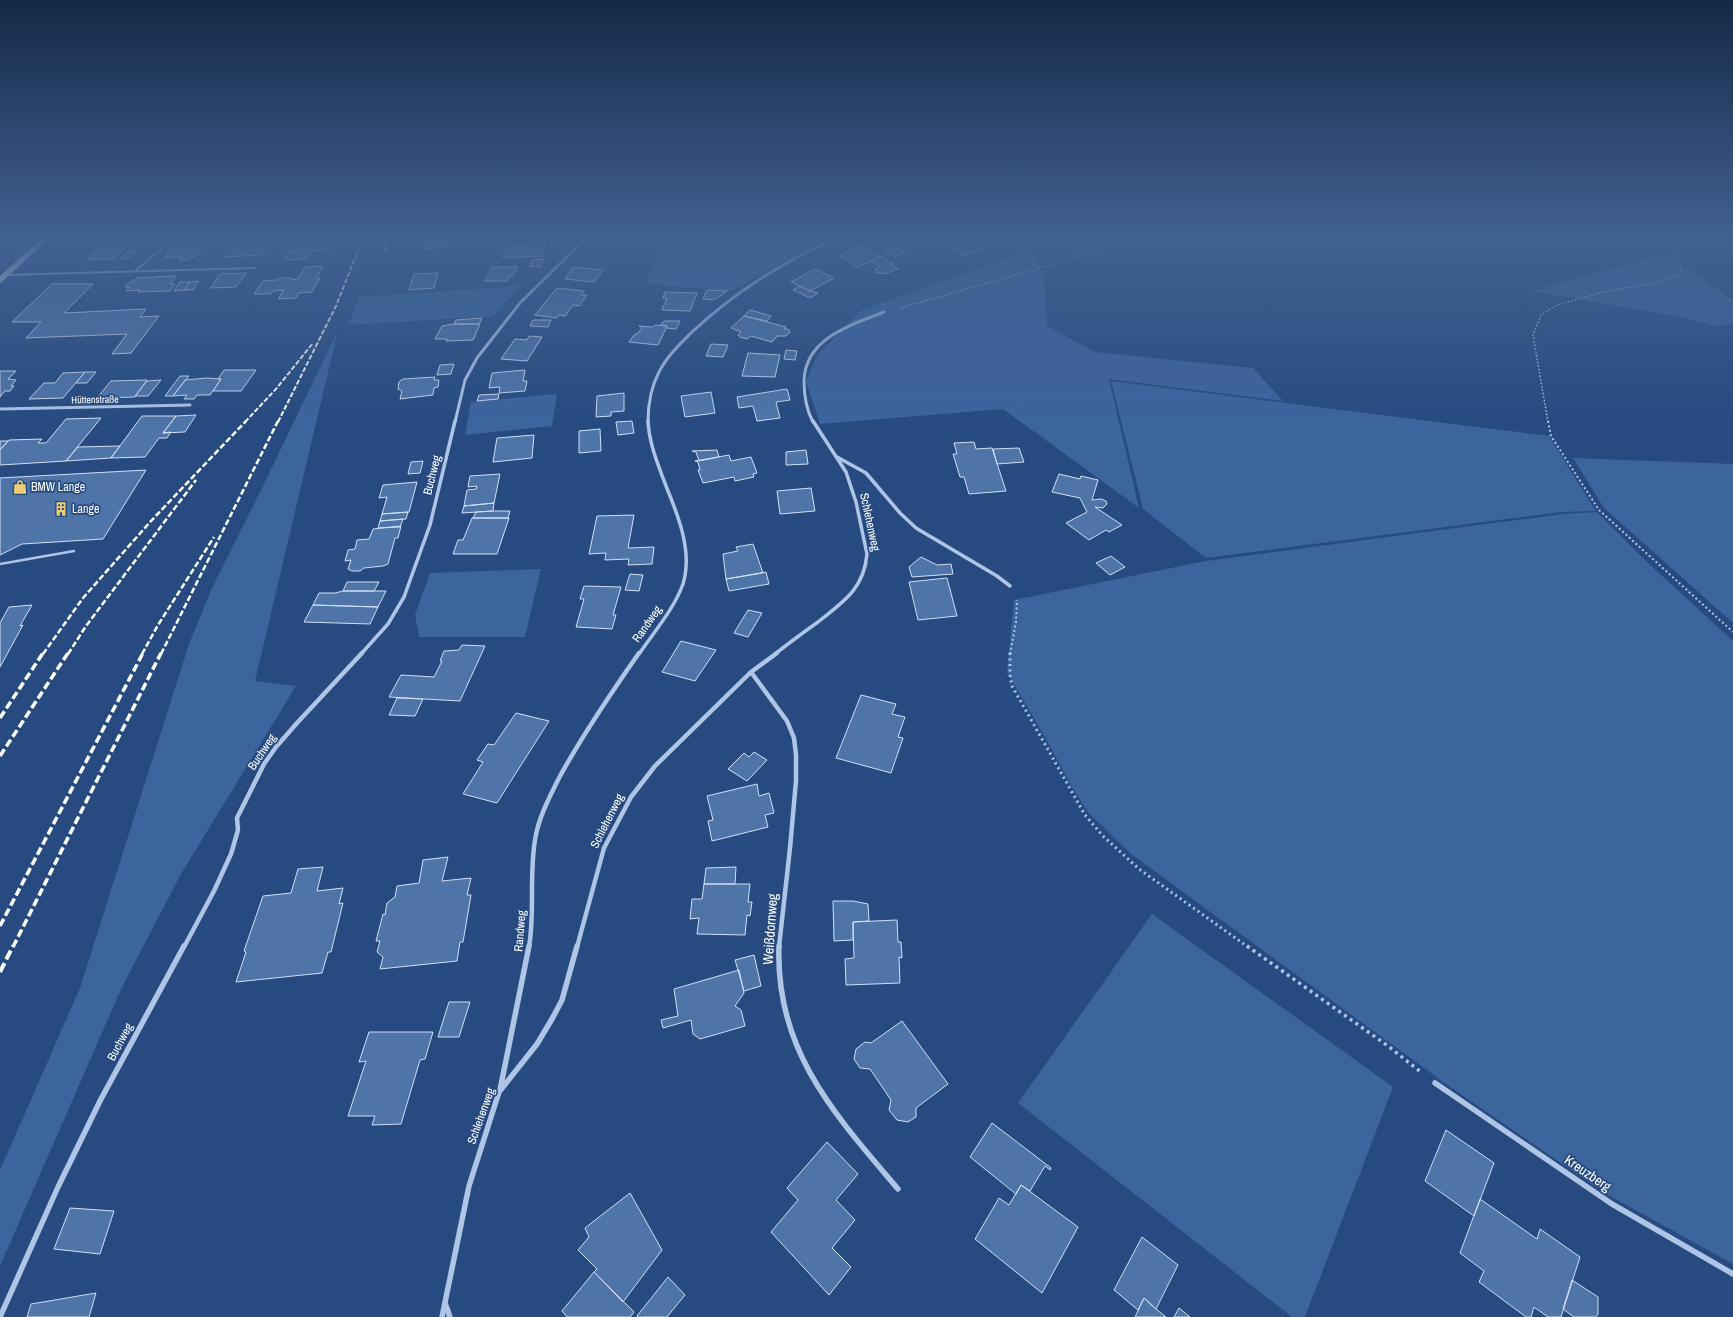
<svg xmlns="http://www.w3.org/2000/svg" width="1733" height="1317" viewBox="0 0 1733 1317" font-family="'Archivo Narrow',sans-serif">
<rect width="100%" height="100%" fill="#274b80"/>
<path fill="#3c649d" d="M664,238L698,240L699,238H820L823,240L731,291L645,284Z
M1019,238H1085L1037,249Z
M1031,250L1044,274L1047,326L1095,352L1253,368L1283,401L1109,379L1139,508L1003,409L820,424L806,381L818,354L862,310Z
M1664,254L1733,300V324L1715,326L1676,316L1532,291Z
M520,286L494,316L348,325L359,297Z
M338,330L255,681L296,686L181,874L122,987L0,1266V1170L80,988L189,644L212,588L262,488Z
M1111,381L1549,436L1596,511L1561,512L1206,558L1143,509Z
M557,394L552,426L465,435L471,402Z
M1573,458L1733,464V623L1604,508Z
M1597,512L1645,560L1733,641V1264L1603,1192L1446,1084L1131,854L1088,812L1072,787L1041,730L1007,673L1014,600L1206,561L1563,514Z
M541,569L525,637H419L415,615L430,573Z
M1152,914L1393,1087L1305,1317H1292L1018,1103Z"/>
<path fill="#4f74a8" stroke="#d1e0f5" d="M237,238H279L278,240L270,241L261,255L224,257Z
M304,238H337L329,250L310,251L305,259L285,260L290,251H296L298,247H293L297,242L302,241Z
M423,238H456L454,242L422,245Z
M570,238L562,247H551L554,239Z
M977,239L989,245L964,256L952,250Z
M180,240H209L195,257H191L189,260H179L183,257H164L169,252H167Z
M454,242L453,246L424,249L426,244Z
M102,244H129L114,259L87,260Z
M545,245L542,256L503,258L506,246Z
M858,247H863L881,257L858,267L840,256L846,253H845L847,250Z
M894,247L905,253L895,257L884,251Z
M128,251H136L128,259H120Z
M881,257L894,264L891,265L898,269L884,274L875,272L876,270L875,269L880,267L871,261Z
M544,259L539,268V266L530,267L533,260Z
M323,266L316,279L320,278L312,292L299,293L296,298L278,299L284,290L273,291L271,294H254L263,281L278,280L279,278H292L291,280L298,279L305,267Z
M492,267H517L513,276H509L507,281H485Z
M573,267L603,270L594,282L565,279Z
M815,269L834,278L810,291L791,282Z
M246,273L236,287L211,288L220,274Z
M438,273L434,288L409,290L414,274Z
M176,276L170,284H175L170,291L138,292L140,290L126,291L130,287H125L130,282L134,281L137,278Z
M199,281L193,290H184L190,282Z
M180,282H190L184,290L174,291Z
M52,284H93L64,313L146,309L140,317L159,316L131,353L112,354L127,334L26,338L41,322H12Z
M800,286L810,291L818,293L810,298L793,290Z
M557,288L584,291L581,295H587L579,306L573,305L565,316L559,315L557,318L535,315Z
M707,290L727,291L714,300L703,299Z
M665,292L697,293L690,311L662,310L667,298H663Z
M750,310L771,316L767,321L744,316Z
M744,316L786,327L784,329H788L790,332L786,336H777L772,342L751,336L747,339L740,337L738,335L741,332L731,328Z
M482,318L479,324H454L456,320Z
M533,320H551L548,327L530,326Z
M664,321H680L676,329L666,328L667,326L661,325Z
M454,324H480L473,340L446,341L447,339H435L442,326Z
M655,325L667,326L658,345L629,342L634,335L638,333L643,327L639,326L653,327Z
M529,336L542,337L527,361L501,359L515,339L527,340Z
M711,344L728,345L723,357L706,356Z
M786,350L797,351L795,360L784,359Z
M748,353L780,355L775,377L742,376Z
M454,364L451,374L437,375L440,365Z
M224,370H256L241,391H213L221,379H218Z
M525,370L523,381H527L525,391L499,393L500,387L489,388L492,373Z
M0,371H16L8,379L16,380L11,386H14L10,391H5L0,397Z
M85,372L63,398L29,399L44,383H55L63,373Z
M85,372H96L87,383H76Z
M180,376H189L173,396H165Z
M435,377L434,380H439L438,387L434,388L433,395L400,399L402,391L398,389L399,382L403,379Z
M207,378L221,379L210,395H197L194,399H184L187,395L173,396L185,380Z
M147,380L135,397L97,398L111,381Z
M161,380L148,396H135L147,381Z
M787,389L790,400L776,402L780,418L757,421L753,406L739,408L737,397Z
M711,392L715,413L685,417L681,396Z
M624,393V411L611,412V416L596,417L597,396Z
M499,394L498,399L477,401L479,395Z
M196,415L185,432L163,433L176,416Z
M142,416H176L163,433L171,432L167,438H159L145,457L111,458Z
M101,418L66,461L0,465V450L9,440L42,439L38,443H46L66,419Z
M632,421L634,433L618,435L616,422Z
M600,429L601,451L579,453V431Z
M534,435L532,458L493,462L497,438Z
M0,441H8L0,450Z
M974,442L976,449L992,448L1006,491L969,494L964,477H960L953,454H957L954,443Z
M120,446L111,458L66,461L78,447Z
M1019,448L1024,462L997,464L993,449Z
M717,450L719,457L699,461L696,452L692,451Z
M806,450L808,464L786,465V452Z
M729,455L731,461L751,457L757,473L753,474L754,477L735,481L734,477L703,483L698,470H700L698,462L695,461Z
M423,461L420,473L408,474L411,462Z
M146,470L103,539L22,544L0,555V478Z
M500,474L494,503L464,506L467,490L476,489L477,486L468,487L470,476Z
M1059,474L1080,479L1081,476L1098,480L1092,500L1101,499L1106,501L1107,504L1103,508L1095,507L1122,525L1109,532L1106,530L1089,540L1066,523L1087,512L1080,498L1052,492Z
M417,482L409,512L382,514L387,497L379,498L383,485Z
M811,488L815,511L780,514L777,491Z
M494,503L493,511L462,513L464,506Z
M492,511H510L508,518H473L476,512Z
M408,512L406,519L380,521L382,514Z
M634,515L628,548L654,547L652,564L628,565L629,559L605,560L606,553L589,554L597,516Z
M472,518H509L497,554H453L458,540H463Z
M403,519L400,527L378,528L380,521Z
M401,526L398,538H395L388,564L383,566L364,568L360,571H352L348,569L351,560L345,561L348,550L355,549L357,540L369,539L373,529Z
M753,544L763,573L726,579L723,554L738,551L736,547Z
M1111,556L1125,567L1110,575L1096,563Z
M921,557L937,565L951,564L953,574L912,577L909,567Z
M766,572L769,584L729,591L726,579Z
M630,574L643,575L639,591L625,590Z
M947,578L957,616L918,620L909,582Z
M347,582H379L374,591H343Z
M584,586L621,587L613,615H616L612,629L576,627L584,599H580Z
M343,591H386L378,607L313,605L319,593H335Z
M32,605L20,626L23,625L0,667V623L9,607Z
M313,605L378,607L370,624L304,622Z
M748,610L762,613L748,637L734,633Z
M681,641L716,650L695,681L662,672Z
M462,645L485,646L460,701L389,697L401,675L434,677L442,661H440L444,651L459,650Z
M861,695L896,704L892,714L905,717L898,737L903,738L891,773L836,758Z
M397,698L423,699L415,716L389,715Z
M516,713L549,721L497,803L463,794L483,762L477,760L488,744L494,745Z
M754,752L767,760L747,781L728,769L744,753L749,757Z
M757,784L759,796L769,793L774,813L765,815L768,827L712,841L708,821L713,820L707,796Z
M448,857L442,881L471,878L467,895H471L463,942H460L457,961L380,969L383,957L377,952L380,941H376L383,914L385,915L387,903L395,897L397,886L419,883L423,860Z
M323,867L317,891L343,888L339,904L343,903L331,952H328L322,973L236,982L246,952L244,951L263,896L291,893L298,869Z
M736,867L735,884H704L706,868Z
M704,884H750L748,902H752L750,916L747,915L745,935L697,934L699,918L690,919L692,899H702Z
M833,901H853L868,904L869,921L853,922V940L834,941Z
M897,920L898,942H901L902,958L899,957L900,983L846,985L845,959L854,958L853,922Z
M754,955L761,986L744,991L735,960Z
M739,970L744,993L735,1006L741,1010L745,1026L700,1039L693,1034L691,1020L663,1028L661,1020L678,1016L674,989Z
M449,1002H470L459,1037H438Z
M902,1021L948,1084L916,1108V1117L908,1122L897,1120L889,1110L891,1100L870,1069L860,1068L854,1059L856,1049L865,1042L871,1043Z
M369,1032H433L425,1059L420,1060L401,1124L372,1125L375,1116H348L366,1061L359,1062Z
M992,1123L1051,1168L1050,1170L1045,1166L1030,1191L1021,1185L1016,1194L970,1157Z
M1446,1130L1494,1163L1474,1216L1425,1181Z
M827,1142L858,1174L836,1200L855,1220L832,1248L851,1267L829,1295L771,1232L798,1200L787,1188Z
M1021,1185L1078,1227L1042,1293L975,1239L999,1198L1009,1205Z
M630,1193L662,1250L623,1302L594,1272L597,1269L578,1250L589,1237L585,1228Z
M1480,1199L1537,1239L1540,1229L1580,1257L1561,1317H1548L1534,1307L1531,1317H1526L1479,1282L1484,1271L1460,1253Z
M70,1208L114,1211L100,1254L54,1249Z
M1142,1237L1178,1265L1156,1309L1144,1298L1138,1310L1114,1290Z
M594,1272L634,1312L630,1317H567L562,1311Z
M668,1277L685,1295L667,1317H638L637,1316Z
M1572,1280L1598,1297V1314L1596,1317H1574L1563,1309Z
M96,1293L89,1317H27L31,1304Z
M1144,1298L1156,1309L1166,1317H1135Z
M1179,1308L1190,1317H1174Z"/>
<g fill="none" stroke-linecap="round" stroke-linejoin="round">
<path stroke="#aec5e6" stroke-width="1.5" stroke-dasharray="1.5 2" stroke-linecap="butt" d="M900,308L1054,264L1101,248L1141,238
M1548,422L1533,335L1541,315L1557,305L1603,292L1654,283L1680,274L1682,264L1672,248L1653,238"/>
<path stroke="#aec5e6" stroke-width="2" stroke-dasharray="2 2.5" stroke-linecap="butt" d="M1548,421L1551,436L1599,510L1733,632
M1010,654L1016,622L1017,600"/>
<path stroke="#aec5e6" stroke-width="3" stroke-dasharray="2 3.5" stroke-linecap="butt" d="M1010,653V675L1012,686L1085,815L1103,836L1139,869L1248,947"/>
<path stroke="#aec5e6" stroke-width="3.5" stroke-dasharray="3 4" stroke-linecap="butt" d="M1247,946L1388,1046L1422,1073"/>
<path stroke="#aec5e6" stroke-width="2" d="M135,271L175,238
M6,275L255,268"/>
<path stroke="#aec5e6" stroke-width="2.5" d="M0,564L74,551"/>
<path stroke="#aec5e6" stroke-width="3" d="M385,250L387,238
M0,409L190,405
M455,422L465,380L477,358L520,303L586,238
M648,422C648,405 651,387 659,372C667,356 680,344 692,332C735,292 784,261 837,238
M813,422C806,409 804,395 804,381C805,338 851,325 884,312"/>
<path stroke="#aec5e6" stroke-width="3.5" d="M837,457L866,473L900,513L916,528L997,576L1010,586
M361,654L388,624L404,597L430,525L455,421
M639,654C654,632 674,609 683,584C693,552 678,515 666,486C658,465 649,443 648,421
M775,654C789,643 804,632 818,622C843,602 864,589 867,554L856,502L846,472L813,421"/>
<path stroke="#aec5e6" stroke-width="4.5" d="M751,672L787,721L794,738L796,755V781L790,848L779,947
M184,947L214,891L231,854L238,830L237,818L264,764L276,747L297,723L362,653
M529,947C535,912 529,876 535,840C538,819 549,798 559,778C583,734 611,693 639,653
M577,947L604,848L631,797L655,766L751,672L777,653"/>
<path stroke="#aec5e6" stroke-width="5.5" d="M779,946C775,1050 835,1115 898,1189
M1435,1083L1612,1204L1733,1274
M500,1090L529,946
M445,1303L450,1317
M0,1317L58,1187L101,1099L184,946
M442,1317L469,1186L499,1092L537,1044L552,1019L562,1000L577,946"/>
<path stroke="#d7e3f5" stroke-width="5.5" d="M0,280L46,238"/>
<path stroke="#fff" stroke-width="2" stroke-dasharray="5 2" stroke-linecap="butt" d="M245,422L276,389L313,343
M278,422L336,306L363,238"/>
<path stroke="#fff" stroke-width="2.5" stroke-dasharray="6 2.5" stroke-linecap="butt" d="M43,654L83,598L151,521L246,421
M68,654L86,626L196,480
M142,654L158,625L214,537
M161,654L278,421"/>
<path stroke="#fff" stroke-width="3.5" stroke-dasharray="8 3.5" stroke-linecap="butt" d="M0,718L43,653
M0,756L68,653
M0,926L143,653
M13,947L161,653"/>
<path stroke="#fff" stroke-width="4" stroke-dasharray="10 4" stroke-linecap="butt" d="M0,972L13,946"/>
</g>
<linearGradient id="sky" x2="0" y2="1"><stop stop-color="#152946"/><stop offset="0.56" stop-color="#416191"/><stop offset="1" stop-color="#416191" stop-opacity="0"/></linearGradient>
<rect width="1733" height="423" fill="url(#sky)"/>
<defs>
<symbol id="shop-bare" viewBox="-9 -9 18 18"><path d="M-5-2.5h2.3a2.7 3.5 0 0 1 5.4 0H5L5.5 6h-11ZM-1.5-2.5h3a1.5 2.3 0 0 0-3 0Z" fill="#eece73" stroke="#274b80" stroke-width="2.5" paint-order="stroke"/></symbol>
<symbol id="building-bare" viewBox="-9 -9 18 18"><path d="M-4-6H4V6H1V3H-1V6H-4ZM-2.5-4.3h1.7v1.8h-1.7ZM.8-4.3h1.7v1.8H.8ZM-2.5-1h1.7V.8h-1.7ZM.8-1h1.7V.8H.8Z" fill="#eece73" stroke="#274b80" stroke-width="2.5" paint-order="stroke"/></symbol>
</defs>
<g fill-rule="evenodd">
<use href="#shop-bare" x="10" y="477" width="20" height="20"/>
<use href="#building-bare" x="51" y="499" width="20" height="20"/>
</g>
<g text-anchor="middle" stroke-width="3.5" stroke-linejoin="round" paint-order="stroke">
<g font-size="10" fill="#fff" stroke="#274b80">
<text transform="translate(95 399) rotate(-1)" y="4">Hüttenstraße</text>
</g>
<g font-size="12" fill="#fff" stroke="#274b80">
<text transform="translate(432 475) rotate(-76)" y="4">Buchweg</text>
<text transform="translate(870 522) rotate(78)" y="4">Schlehenweg</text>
<text transform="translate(647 624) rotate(-55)" y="4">Randweg</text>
<text transform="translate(262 752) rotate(-56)" y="4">Buchweg</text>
<text transform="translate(607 821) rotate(-63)" y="4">Schlehenweg</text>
<text transform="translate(520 931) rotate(-85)" y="4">Randweg</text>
<text transform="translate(120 1042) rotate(-62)" y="4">Buchweg</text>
<text transform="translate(481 1116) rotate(-70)" y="4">Schlehenweg</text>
</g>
<g font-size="12" fill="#fff" stroke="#274b80" text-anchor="start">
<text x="31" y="491">BMW Lange</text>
<text x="72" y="513">Lange</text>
</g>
<g font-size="14" fill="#fff" stroke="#274b80">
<text transform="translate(770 929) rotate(-86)" y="5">Weißdornweg</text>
<text transform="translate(1588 1173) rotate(34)" y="5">Kreuzberg</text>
</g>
</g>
</svg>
